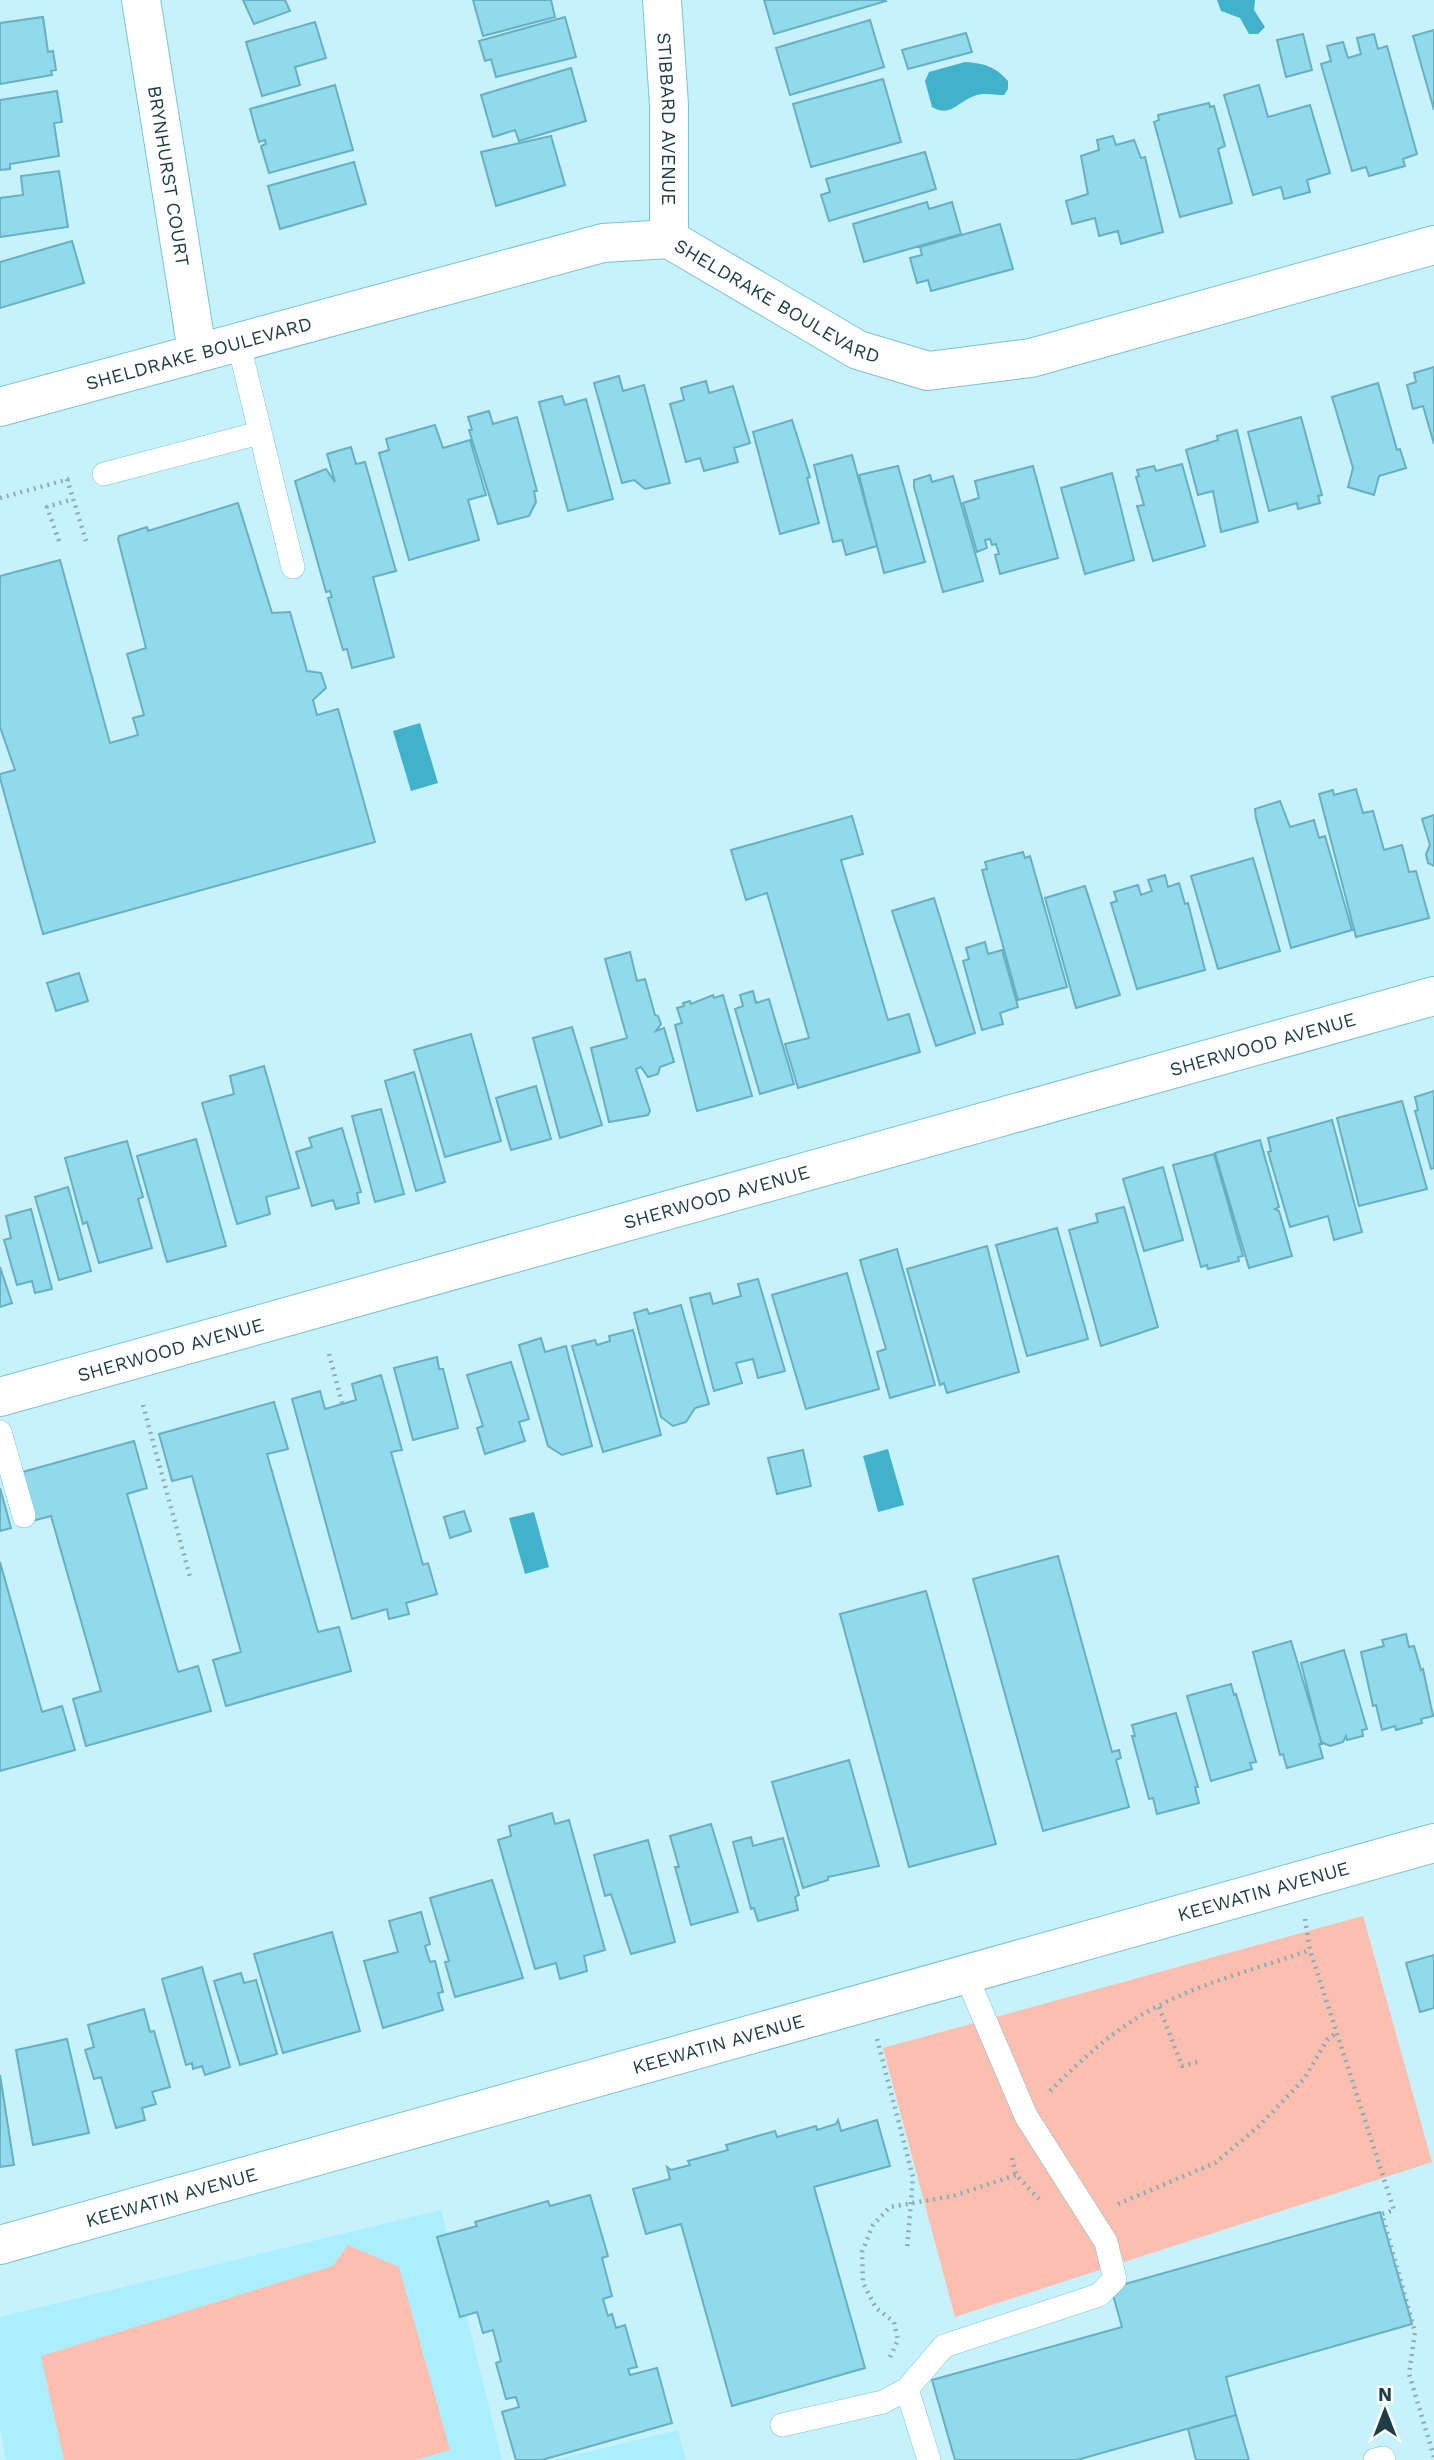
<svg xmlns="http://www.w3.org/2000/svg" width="1434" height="2460" viewBox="0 0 1434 2460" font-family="'Work Sans',sans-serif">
<rect width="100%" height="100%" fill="#c7f2fc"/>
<path fill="#abeefe" d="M441,2210L502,2460H6L0,2429V2317Z
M678,2430L686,2460H554Z"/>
<path fill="#fbbeaf" d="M1363,1916L1432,2162L955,2317L883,2048Z
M348,2245L399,2267L450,2450L415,2460H64L41,2356L333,2266Z"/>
<path fill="#41b2c9" d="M1217,0H1255L1254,10L1265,27L1258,34H1249L1240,18L1221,11Z
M965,62C984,63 996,67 1008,81V89L1004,95C994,95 983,92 974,96C957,102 951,118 932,107L925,81L929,72Z
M420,723L438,783L411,791L393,731Z
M888,1449L904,1505L878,1512L863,1456Z
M534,1512L549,1567L525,1574L509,1518Z"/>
<path fill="#90daec" stroke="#66b0c1" stroke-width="2" d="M243,0H285L290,11L254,24Z
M473,0H551L555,17L483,36Z
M764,0H885L886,1L774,34Z
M43,17L48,52L53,51L56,70L51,71L52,75L0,84V23Z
M565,17L576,57L496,77L491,59L485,61L479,41Z
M870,20L884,67L790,95L776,48Z
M315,22L326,58L295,67L300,85L262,96L246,42Z
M1434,30V110L1413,36Z
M966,33L972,52L908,69L902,50Z
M1303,34L1312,70L1286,77L1277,40Z
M1374,34L1378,49L1387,46L1417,154L1403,159L1405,166L1369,176L1366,167L1352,171L1321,64L1331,61L1327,46L1343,42L1348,58L1361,54L1357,38Z
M571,68L586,121L519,141L515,130L493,137L481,95Z
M883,79L901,142L811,167L793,104Z
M335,85L353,150L269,173L261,146L266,144L265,140L259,142L250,109Z
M1259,85L1268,117L1310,105L1330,173L1307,180L1310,192L1284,199L1281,187L1253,195L1224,95Z
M57,91L62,122L54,123L59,156L10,164V169L0,170V100Z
M1209,103L1210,107L1214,106L1225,146L1218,149L1232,203L1180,217L1154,122L1159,120L1158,115Z
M551,136L565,185L496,206L481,152Z
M1113,136L1116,145L1134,140L1141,158L1145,157L1163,232L1121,244L1118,231L1099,236L1095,218L1072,224L1066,201L1088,194L1081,156L1099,150L1097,140Z
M925,152L936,189L829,221L821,195L830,192L826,179Z
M354,162L366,204L280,229L268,186Z
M59,171L68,227L0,237V198L23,195L21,176Z
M927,202L929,209L952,202L961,234L864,262L853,224Z
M1000,224L1013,269L931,291L928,280L917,283L910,258L922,255L920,247Z
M72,241L84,283L0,308V262Z
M1434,367V444L1423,406L1413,409L1407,385L1416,382L1414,373Z
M619,376L623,391L644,385L670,483L645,489L634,480L622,483L594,383Z
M706,381L709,393L733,386L750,443L734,448L738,462L704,471L700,458L686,462L670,404L684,400L681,388Z
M1378,383L1397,450L1400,449L1406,468L1379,476L1374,495L1348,487L1353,468L1332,397Z
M562,396L565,405L586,399L613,499L568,511L539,402Z
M489,411L493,424L517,417L537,491H534L536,502L529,516L498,524L469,430H472L468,417Z
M1301,417L1322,495L1318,496L1320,503L1298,509L1297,503L1269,511L1248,432Z
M792,420L810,477L807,478L819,523L780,534L753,432Z
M435,425L443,448L470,440L486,495L468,500L479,540L409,560L379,453L389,450L386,439Z
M1237,430L1258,522L1221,532L1213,491L1198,495L1186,450L1218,440L1217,436Z
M351,447L356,464L365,462L396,571L373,577L394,657L352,668L347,649L343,650L328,598L332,597L330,591L326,592L295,481L326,469L335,482L327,454Z
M852,455L877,546L846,555L842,540L833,542L814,465Z
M1182,464L1205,546L1153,561L1137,506L1144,505L1136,477L1139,476L1137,470L1154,466L1156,471Z
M898,466L925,562L884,573L859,475Z
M1033,466L1058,558L1000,574L995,555L999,554L996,544L992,545L990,539L985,540L987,548L977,552L963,503L979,498L975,481Z
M1112,473L1134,560L1085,574L1061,488Z
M930,475L932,482L953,476L983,581L943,592L914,487V480Z
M238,503L272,613L290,612L307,671L321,673L326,688L313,700L317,715L338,709L375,842L43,934L0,778V774L15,770L0,727V576L60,560L110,743L138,735L133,718L144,715L127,654L146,648L118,539L119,536L147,527L148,531Z
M1356,789L1363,813L1373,811L1384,850L1402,845L1409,872L1416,871L1429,918L1356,937L1319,794L1333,790L1334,795Z
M1280,801L1290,827L1314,820L1319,838L1325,836L1352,930L1291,948L1256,818L1255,809Z
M1434,815V866L1428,863L1426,854L1430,845L1422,819Z
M852,816L863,854L841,860L888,1020L909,1014L920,1052L798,1088L785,1044L809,1038L767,893L746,900L731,850Z
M1023,852L1025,858L1030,856L1067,987L1018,1000L982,870L987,869L985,862Z
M1253,858L1280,951L1218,969L1191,876Z
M1165,875L1168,887L1179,883L1185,904L1188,903L1205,970L1137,989L1111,903L1117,901L1114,892L1138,885L1141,895L1152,891L1148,880Z
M1085,886L1120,995L1076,1008L1045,898Z
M934,898L975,1033L936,1046L892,911Z
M985,942L988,954L1002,950L1018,1007L1000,1013L1003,1024L982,1030L963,961L969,959L966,948Z
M630,952L637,981L645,979L655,1015L658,1016L661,1024L656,1031L664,1028L674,1062L660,1067L658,1074L648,1077L641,1067L636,1069L650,1111L648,1115L609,1122L591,1048L627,1038L605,959Z
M79,973L88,1001L56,1011L47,983Z
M753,991L756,1003L769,999L794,1084L760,1094L735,1009L743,1006L740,995Z
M713,995L714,998L723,995L752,1096L697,1111L675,1025L682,1023L677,1008L684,1006L683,1003L690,1001L691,1004Z
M572,1027L602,1125L560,1138L533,1038Z
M471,1034L501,1141L445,1157L414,1050Z
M264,1066L299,1188L266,1197L270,1214L237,1224L202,1103L234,1094L230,1076Z
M414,1072L445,1182L416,1191L385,1081Z
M536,1086L551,1139L511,1150L496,1098Z
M1434,1091V1168L1431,1169L1415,1111L1418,1110L1415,1097Z
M1402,1101L1427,1189L1359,1206L1337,1118Z
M381,1109L404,1194L375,1202L352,1116Z
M1332,1120L1362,1232L1334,1240L1328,1216L1290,1227L1268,1152L1271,1151L1268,1138Z
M342,1128L361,1192L357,1193L359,1203L336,1209L333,1200L312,1206L296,1152L312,1147L309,1138Z
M196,1139L226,1246L167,1262L137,1156Z
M1260,1140L1279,1207L1275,1209L1279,1211L1292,1256L1249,1268L1215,1153Z
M127,1141L143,1197L138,1199L152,1248L99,1263L87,1222L83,1224L65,1158Z
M1214,1154L1243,1256L1238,1257L1239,1261L1208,1269L1207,1265L1201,1267L1173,1165Z
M1163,1167L1183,1240L1144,1251L1123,1179Z
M68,1187L91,1271L59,1280L35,1197Z
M1124,1207L1158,1327L1101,1346L1069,1230L1098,1222L1096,1214Z
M31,1209L52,1289L35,1293L32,1281L17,1285L4,1240L11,1238L6,1216Z
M1057,1228L1088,1339L1027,1356L996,1245Z
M987,1246L1019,1372L947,1393L944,1383L940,1385L907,1269Z
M897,1249L935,1385L890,1398L877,1352L886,1349L860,1260Z
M0,1267L12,1303L0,1307Z
M847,1273L879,1389L806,1409L772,1295Z
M758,1279L785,1371L758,1378L753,1359L736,1363L742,1383L714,1391L690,1298L710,1293L713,1304L741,1296L738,1284Z
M681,1305L709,1404L695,1408L686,1422L673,1426L661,1417L634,1313L647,1309L649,1314Z
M633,1330L661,1435L603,1452L572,1346L595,1340L597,1345L610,1341L609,1336Z
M541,1338L545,1352L566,1346L592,1446L562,1455L548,1446L519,1345Z
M437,1357L439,1369H443L458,1428L413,1440L394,1368Z
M511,1362L529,1419L519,1422L525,1441L485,1454L477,1428L483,1426L467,1375Z
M381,1375L402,1450L391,1452L423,1565L428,1563L437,1594L406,1603L409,1614L389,1619L387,1609L352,1619L292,1399L320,1391L325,1409L356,1400L352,1384Z
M274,1402L288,1449L267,1454L318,1632L339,1627L351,1671L226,1706L213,1660L241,1652L192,1476L172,1481L159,1434Z
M134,1441L147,1488L127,1494L178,1672L198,1666L211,1711L86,1746L73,1699L101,1691L51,1516L32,1521L19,1473Z
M803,1450L811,1486L777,1494L768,1458Z
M0,1488L11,1528L0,1531Z
M464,1511L471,1531L450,1538L444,1517Z
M1058,1556L1112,1752L1119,1750L1121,1758L1116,1760L1129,1807L1043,1831L973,1579Z
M0,1562L42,1712L62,1706L75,1750L0,1771Z
M926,1591L996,1844L909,1867L840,1614Z
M1406,1634L1409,1647L1414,1646L1421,1670L1423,1669L1433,1716L1421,1719L1422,1723L1396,1730L1395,1726L1382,1730L1376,1705L1373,1706L1361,1652L1384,1646L1382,1640Z
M1291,1641L1322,1744H1319L1323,1758L1287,1768L1283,1754L1280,1755L1253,1652Z
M1344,1650L1367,1729L1362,1730L1363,1736L1347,1740L1346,1736L1343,1742L1330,1746L1321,1742L1301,1663Z
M1231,1684L1234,1695L1236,1694L1256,1762L1250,1763L1252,1769L1211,1781L1187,1696Z
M1176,1713L1198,1787H1195L1199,1803L1157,1814L1153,1798L1149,1799L1132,1736H1135L1132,1725Z
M849,1760L879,1866L828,1877V1880L803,1888L772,1782Z
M552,1813L555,1824L569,1820L605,1950L584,1956L587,1971L560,1979L556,1963L535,1969L498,1840L511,1836L509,1826Z
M711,1824L738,1912L691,1925L675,1867H679L670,1836Z
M751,1837L753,1846L783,1838L799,1895L795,1897L798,1910L758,1921L754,1908L751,1909L733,1842Z
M648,1840L675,1942L631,1954L611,1894L605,1896L594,1855Z
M492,1880L523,1978L455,1997L445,1962L449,1961L430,1898Z
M421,1912L430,1944L425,1946L430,1962L435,1961L443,1992L438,1993L443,2010L383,2028L364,1961L398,1952L389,1921Z
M332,1932L360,2031L283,2053L254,1954Z
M1434,1955V2008L1420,2012L1406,1963Z
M202,1967L230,2067L205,2075L202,2066L193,2069L192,2063L186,2065L162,1979Z
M241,1973L244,1983L256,1980L277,2054L240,2065L214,1981Z
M144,2009L150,2032L154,2031L170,2087L152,2092L156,2104L142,2108L145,2120L116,2128L101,2077L94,2079L85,2050L94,2047L88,2025Z
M67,2039L89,2133L33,2145L16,2050Z
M0,2075L14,2165L0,2167Z
M838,2120L841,2131L877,2120L890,2166L814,2187L865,2368L732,2406L681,2224L646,2234L633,2189L670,2179L667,2167L671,2170L690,2165L688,2161L728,2150L726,2145L775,2131L777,2137L816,2126L817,2130L836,2124Z
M590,2195L608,2256L602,2258L612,2296L603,2299L608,2316L612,2314L616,2328L625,2325L637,2367L628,2369L630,2375L657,2368L672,2423L542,2460H516L502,2412L519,2407L516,2397L506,2399L496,2363L501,2361L493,2330L483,2333L477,2312L460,2317L437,2237L477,2226L475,2222L548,2201L550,2206Z
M1380,2212L1412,2324L1226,2377L1236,2415L1077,2460H955L932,2380L1122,2327L1111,2288Z
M1236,2415L1249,2460H1196L1188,2429Z"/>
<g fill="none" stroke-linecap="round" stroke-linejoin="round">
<defs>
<path id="lane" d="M238,341L293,567
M104,474L259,433
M0,1432L24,1516
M907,2389L929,2460
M782,2425L883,2402L907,2389L944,2346L1099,2295L1115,2279L1106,2242L1026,2116L965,1973
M1375,2460L1383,2458L1384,2460"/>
<g id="street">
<path id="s1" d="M141,0L197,351"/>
<path id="s2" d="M662,0L669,105V239"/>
<path id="s3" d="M0,407L603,243L669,239L858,350L928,371L1031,358L1434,245"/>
<path id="s4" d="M0,1397L1434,996"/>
<path id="s5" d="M0,2245L1434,1843"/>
</g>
</defs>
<use href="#lane" stroke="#78c3d4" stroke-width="24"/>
<use href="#street" stroke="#78c3d4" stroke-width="40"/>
<path stroke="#87aeb7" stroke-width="4.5" stroke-dasharray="2 5" stroke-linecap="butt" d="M67,479L86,541
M0,498L73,478
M59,541L47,507L73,499
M329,1354L342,1403
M143,1405L190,1577
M1305,1919L1310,1950L1394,2210L1382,2214L1415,2332L1409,2374L1434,2457
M1159,2007L1182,2066L1202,2061
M877,2039L913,2177L907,2250
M1050,2091C1078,2063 1106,2037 1140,2016C1191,1985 1254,1970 1310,1950
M1012,2158L1016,2175L1039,2199
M1118,2204L1215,2163L1259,2126L1304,2079L1327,2040L1337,2032
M890,2357L898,2340L894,2322L876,2308L863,2283L862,2252L873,2225L890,2207L953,2196L1016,2175"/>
<use href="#lane" stroke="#fff" stroke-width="23"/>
<use href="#street" stroke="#fff" stroke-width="38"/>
</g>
<g text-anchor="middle" stroke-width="5" stroke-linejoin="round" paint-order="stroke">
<g font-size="19" fill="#1e3d44" stroke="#fff">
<text dy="7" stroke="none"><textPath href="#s2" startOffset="119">STIBBARD AVENUE</textPath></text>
<text dy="7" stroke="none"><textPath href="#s1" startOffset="178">BRYNHURST COURT</textPath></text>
<text dy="7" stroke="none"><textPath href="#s3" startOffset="816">SHELDRAKE BOULEVARD</textPath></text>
<text dy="7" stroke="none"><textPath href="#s3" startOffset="206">SHELDRAKE BOULEVARD</textPath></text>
<text dy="7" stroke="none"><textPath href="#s4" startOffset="1311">SHERWOOD AVENUE</textPath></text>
<text dy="7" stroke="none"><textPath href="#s4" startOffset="744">SHERWOOD AVENUE</textPath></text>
<text dy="7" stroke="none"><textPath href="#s4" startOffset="177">SHERWOOD AVENUE</textPath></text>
<text dy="7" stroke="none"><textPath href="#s5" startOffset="1312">KEEWATIN AVENUE</textPath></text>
<text dy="7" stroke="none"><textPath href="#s5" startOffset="746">KEEWATIN AVENUE</textPath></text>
<text dy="7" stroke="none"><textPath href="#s5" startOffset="178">KEEWATIN AVENUE</textPath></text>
</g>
</g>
<g transform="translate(1385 2411)" stroke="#ffffff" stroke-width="5" paint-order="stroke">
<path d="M0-5L12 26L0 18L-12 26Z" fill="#1e3d44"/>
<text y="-10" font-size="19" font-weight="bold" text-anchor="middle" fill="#1e3d44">N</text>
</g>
</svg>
